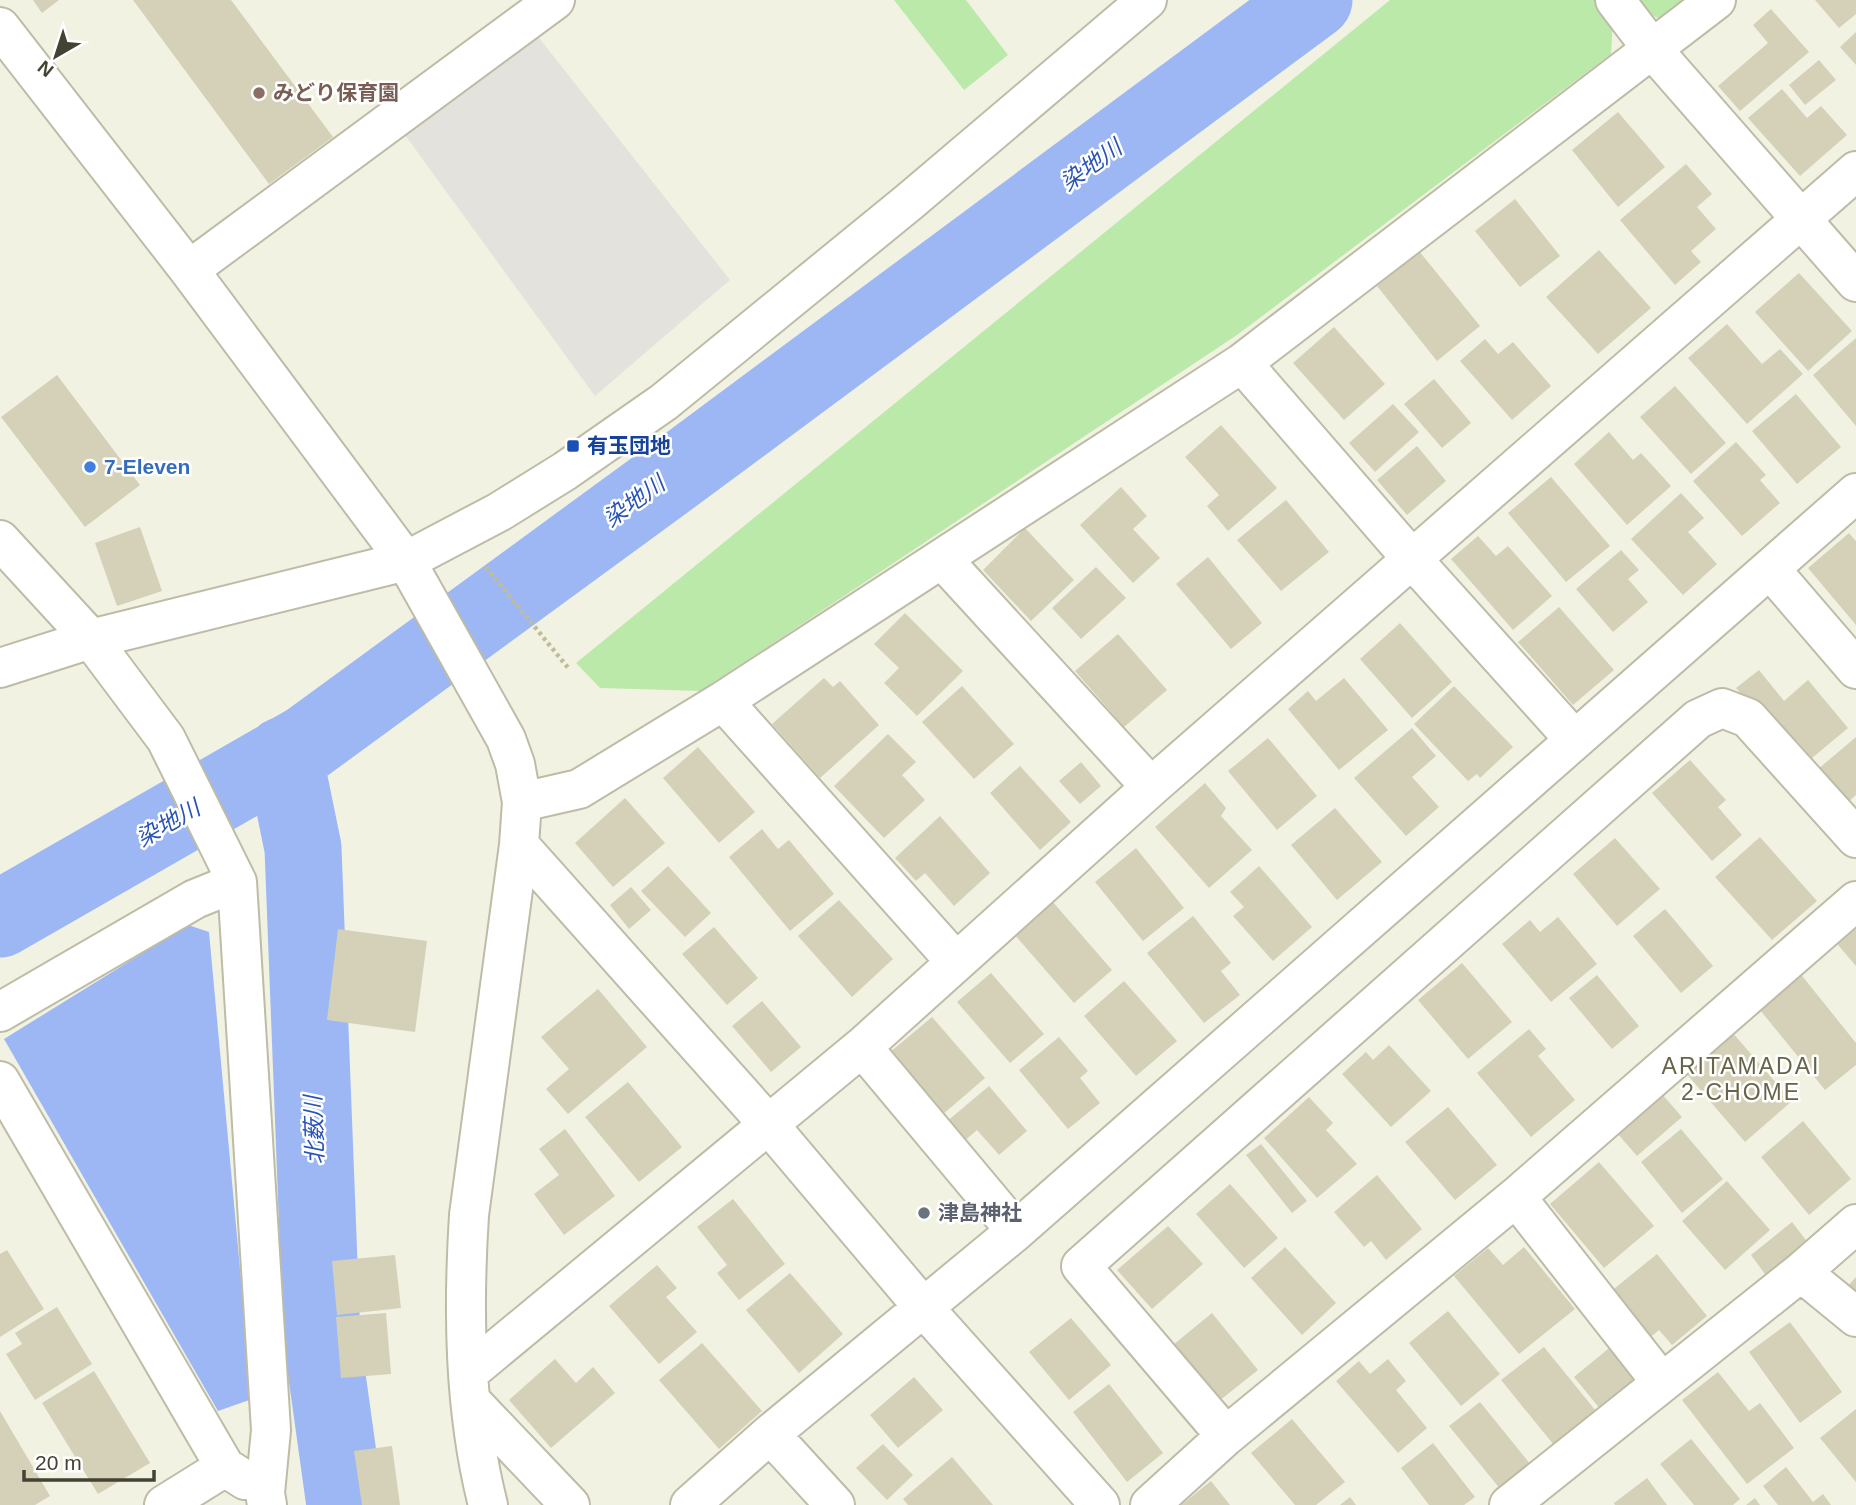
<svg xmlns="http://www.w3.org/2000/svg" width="1856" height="1505" viewBox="0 0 1856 1505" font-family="Helvetica,'Noto Sans JP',sans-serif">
<rect width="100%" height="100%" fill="#f2f2e3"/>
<path fill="#bbe9aa" d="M894,0H966L1008,55L964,90Z
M1390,0H1596L1613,22L1611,54L1237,335L701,691L600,688L576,663Z
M1633,0H1690L1665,21L1640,10Z"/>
<path fill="#e3e2dc" d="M536,34L730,280L595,396L405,135Z"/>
<path fill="#9cb7f3" d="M188,925L209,932L252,1399L218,1411L4,1039Z"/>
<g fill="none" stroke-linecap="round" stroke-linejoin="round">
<path stroke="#9cb7f3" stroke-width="77" d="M284,755L303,848L322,1340L345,1505
M0,919L307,743L675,474L1314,0"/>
</g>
<path fill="#d4d1b8" d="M33,0H59L42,13Z
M133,0H231L333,137L269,184Z
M1815,0H1856V14L1839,28Z
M1771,9L1809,52L1740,111L1718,86L1768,43L1753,25Z
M1856,32V65L1840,47Z
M1819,60L1836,80L1805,105L1789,85Z
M1782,89L1807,118L1821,106L1847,135L1800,176L1748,118Z
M1618,112L1665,167L1618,207L1572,150Z
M1686,164L1712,194L1697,207L1716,229L1691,251L1701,262L1675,285L1620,220Z
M1515,199L1560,256L1520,287L1475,231Z
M1599,250L1651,308L1598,354L1546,297Z
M1419,251L1480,326L1437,361L1377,286Z
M1799,273L1852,331L1808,371L1755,312Z
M1727,324L1762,364L1780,349L1803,374L1747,424L1688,358Z
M1334,327L1385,384L1344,420L1293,363Z
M1856,338V426L1813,375Z
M1485,339L1498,354L1513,342L1551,386L1512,420L1460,361Z
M57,375L140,485L85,527L1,417Z
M1434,379L1471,423L1442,448L1404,404Z
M1675,386L1726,443L1691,474L1640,417Z
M1796,394L1841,447L1797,484L1752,431Z
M1393,404L1419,432L1375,472L1349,443Z
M1221,425L1277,488L1228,531L1207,506L1219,495L1185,457Z
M1609,432L1633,460L1641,453L1671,486L1627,525L1574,464Z
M1736,442L1766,475L1760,480L1780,503L1742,536L1693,481Z
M1417,446L1446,481L1407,515L1377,480Z
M1551,477L1610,546L1566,582L1508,513Z
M1121,487L1147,516L1133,529L1160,558L1133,583L1080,525Z
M1681,493L1704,518L1688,532L1717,564L1683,595L1631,539Z
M1286,500L1329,552L1281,591L1237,540Z
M140,527L162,591L117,606L95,543Z
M1025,528L1074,580L1031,621L983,570Z
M1849,533L1856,541V625L1808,568Z
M1478,536L1496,556L1508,546L1552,596L1513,630L1451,559Z
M1621,550L1639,570L1628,579L1648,602L1613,632L1576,589Z
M1208,557L1262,623L1231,649L1176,584Z
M1096,567L1126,598L1081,639L1052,608Z
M1559,607L1614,670L1573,705L1518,642Z
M905,613L963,671L917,716L884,683L899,668L874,644Z
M1400,623L1452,682L1412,718L1360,659Z
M1118,634L1167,690L1124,727L1075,671Z
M1759,670L1784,701L1808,680L1848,728L1812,758L1797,741L1788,749L1736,688Z
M824,678L833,687L840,681L879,725L820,778L772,724Z
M1344,678L1388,730L1339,770L1288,709L1308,691L1316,701Z
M962,686L1014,744L974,779L922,722Z
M1454,686L1513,747L1480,778L1477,774L1468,781L1414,724Z
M1412,728L1436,756L1412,777L1439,807L1406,836L1354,778Z
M888,734L916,762L902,775L925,800L884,838L834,786Z
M1856,737V795L1846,804L1817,770Z
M1268,738L1317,796L1277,830L1228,771Z
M698,747L755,812L719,843L663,778Z
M1690,760L1726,800L1718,807L1742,835L1712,861L1652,793Z
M1081,762L1101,786L1080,804L1059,781Z
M1020,766L1071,822L1040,850L990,793Z
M1205,783L1226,808L1221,816L1252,850L1209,888L1155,827Z
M625,798L665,843L613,887L575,843Z
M1335,808L1382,862L1337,900L1291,845Z
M940,816L990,873L954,906L925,873L916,881L895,858Z
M762,829L778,849L789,840L834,894L790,931L729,857Z
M1760,837L1817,901L1772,940L1715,877Z
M1615,838L1660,889L1617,926L1573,874Z
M1136,848L1184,908L1143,941L1095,882Z
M668,866L711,913L685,937L641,891Z
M1259,866L1312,927L1273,961L1233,916L1244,907L1230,892Z
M631,887L651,910L629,929L610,905Z
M839,900L893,959L852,997L798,936Z
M1052,901L1112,970L1074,1003L1014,934Z
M1665,909L1713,966L1681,993L1633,936Z
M1193,916L1231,963L1221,971L1240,995L1204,1023L1147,953Z
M1558,917L1597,964L1551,1002L1502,944L1530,920L1540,932Z
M1856,920V966L1833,939Z
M714,927L758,978L727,1005L682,954Z
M338,929L427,941L415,1032L327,1020Z
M1462,963L1512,1022L1468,1059L1418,1000Z
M1799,972L1856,1043V1065L1825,1090L1756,1005Z
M991,973L1044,1034L1010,1063L957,1002Z
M1597,975L1639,1026L1612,1049L1569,998Z
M1124,981L1177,1041L1136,1076L1084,1016Z
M598,989L647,1047L568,1114L546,1089L569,1069L541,1037Z
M762,1001L801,1047L771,1072L732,1026Z
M932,1017L985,1078L942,1115L889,1053Z
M1529,1029L1546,1049L1538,1056L1575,1100L1531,1137L1477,1073Z
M1731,1031L1792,1101L1745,1142L1685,1072Z
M1059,1037L1088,1071L1080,1078L1100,1103L1068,1129L1019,1070Z
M1389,1045L1431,1091L1391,1127L1342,1074L1366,1052L1373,1060Z
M628,1082L682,1147L639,1182L585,1117Z
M989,1086L1027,1131L999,1155L977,1130L962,1143L945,1123Z
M1661,1093L1682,1117L1637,1156L1617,1133Z
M1309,1097L1333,1123L1326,1130L1357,1164L1317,1198L1264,1138Z
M1448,1107L1497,1165L1455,1200L1405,1142Z
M1803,1121L1851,1179L1809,1215L1761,1157Z
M565,1129L615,1196L564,1235L534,1194L559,1175L539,1149Z
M1681,1129L1723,1179L1682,1213L1641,1162Z
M1261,1144L1307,1201L1292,1213L1246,1155Z
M1599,1162L1654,1226L1604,1268L1550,1204Z
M1377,1175L1422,1229L1386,1260L1371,1241L1364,1247L1334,1212Z
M1727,1181L1770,1230L1725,1270L1682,1221Z
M1230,1184L1278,1238L1244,1268L1196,1214Z
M733,1199L785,1264L739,1300L717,1273L727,1265L697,1227Z
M1792,1222L1809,1244L1767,1277L1751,1255Z
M1168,1226L1203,1264L1152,1309L1117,1270Z
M1285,1247L1336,1303L1302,1335L1251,1278Z
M1524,1247L1575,1309L1519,1354L1454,1276L1488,1248L1503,1265Z
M7,1250L44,1309L0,1337V1254Z
M1657,1254L1707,1316L1672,1345L1659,1330L1647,1340L1609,1293Z
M395,1255L401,1308L337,1315L332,1261Z
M657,1265L677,1288L666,1297L697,1332L659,1364L609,1306Z
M790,1273L843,1334L799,1373L746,1310Z
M1856,1277V1294L1847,1287Z
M57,1307L92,1364L35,1400L6,1354L22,1344L15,1333Z
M1448,1311L1500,1374L1461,1406L1409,1343Z
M386,1313L391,1374L341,1378L336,1317Z
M1212,1313L1258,1370L1219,1401L1173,1345Z
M1071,1318L1111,1365L1069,1400L1029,1352Z
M1790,1322L1842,1392L1800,1423L1749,1352Z
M702,1343L762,1411L719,1449L659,1380Z
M1614,1344L1642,1377L1601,1410L1574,1377Z
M1544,1347L1600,1416L1558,1450L1501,1380Z
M555,1359L576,1383L593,1367L615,1393L551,1448L509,1400Z
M1388,1359L1406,1381L1396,1390L1427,1428L1398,1453L1336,1381L1359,1361L1370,1374Z
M94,1371L150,1463L98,1494L42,1403Z
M1718,1372L1749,1411L1760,1403L1794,1448L1747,1484L1682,1400Z
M914,1377L943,1410L898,1448L870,1415Z
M1109,1384L1163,1453L1127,1482L1073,1412Z
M1480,1402L1531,1465L1501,1490L1449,1426Z
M1856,1409V1482L1820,1438Z
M0,1411L50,1496L35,1505H0Z
M1292,1419L1345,1482L1316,1505H1295L1251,1453Z
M1691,1439L1740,1499L1733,1505H1694L1660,1464Z
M1433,1443L1475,1497L1464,1505H1429L1401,1468Z
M883,1444L913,1475L887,1500L856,1468Z
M392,1446L400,1505H362L354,1451Z
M952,1457L993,1505H908L903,1499Z
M1786,1467L1813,1502L1823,1494L1831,1505H1778L1763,1486Z
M1647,1478L1667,1505H1615L1614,1503Z
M1211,1481L1230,1505H1181Z
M1350,1497L1356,1505H1340Z
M1755,1498L1760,1505H1746Z"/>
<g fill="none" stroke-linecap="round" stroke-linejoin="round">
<defs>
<path id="minor" d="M1615,0L1653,50L1856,282
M0,27L189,270L406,561L506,739L515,764L522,802L519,845L469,1215C463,1311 464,1411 488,1505
M189,270L555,0
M1242,363L1412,559L1574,739
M0,540L91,639L166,739L237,882L271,1430L265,1493L267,1505
M942,559L1151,787
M1770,569L1856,669
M0,668L91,639L406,561L499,512L565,471L664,402L909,202L1147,0
M723,701L956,962
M522,802L579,789L723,701L1242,363L1716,0
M519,845L769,1125L923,1307L1100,1505
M0,1012L195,899L237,882
M862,1047L1016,1231
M0,1081L225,1467
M1516,1197L1662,1383
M1801,1272L1856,1317
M468,1373L862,1047L1151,787L1856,171
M471,1401L570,1505
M770,1434L835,1505
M1226,1436L1081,1266L1698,719L1722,708L1748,718L1856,838
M164,1505L225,1467L245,1480
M690,1505L770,1434L1016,1231L1856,493
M1150,1505L1226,1436L1516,1197L1856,901
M1509,1505L1801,1272L1856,1224"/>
</defs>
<use href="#minor" stroke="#bebca6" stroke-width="42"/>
<path stroke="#c0bd96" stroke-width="4.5" stroke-dasharray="3.5 3.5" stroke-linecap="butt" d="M486,567L569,669"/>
<use href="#minor" stroke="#fff" stroke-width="38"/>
</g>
<circle fill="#8d6e63" stroke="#fff" stroke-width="2.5" cx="259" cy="93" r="7"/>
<rect fill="#1a4fb4" stroke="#fff" stroke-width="2.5" x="566" y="439" width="14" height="14" rx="3.5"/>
<circle fill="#3f7fe0" stroke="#fff" stroke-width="2.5" cx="90" cy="467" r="7"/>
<circle fill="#6b7280" stroke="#fff" stroke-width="2.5" cx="924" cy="1213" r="7"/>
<g text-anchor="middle" stroke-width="5" stroke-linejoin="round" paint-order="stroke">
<g font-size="21" font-weight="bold" fill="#785e54" stroke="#fff" text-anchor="start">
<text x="273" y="100">みどり保育園</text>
</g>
<g font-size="21" font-weight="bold" fill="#164399" stroke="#fff" text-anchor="start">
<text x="587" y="453">有玉団地</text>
</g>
<g font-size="21" font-weight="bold" fill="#366cbe" stroke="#fff" text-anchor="start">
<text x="104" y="474">7-Eleven</text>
</g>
<g font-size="21" font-weight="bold" fill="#5b616d" stroke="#fff" text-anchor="start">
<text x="938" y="1220">津島神社</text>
</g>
<g font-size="23" font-style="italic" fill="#2953b4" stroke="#fff">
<text transform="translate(1091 165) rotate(-36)" y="8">染地川</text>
<text transform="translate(634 501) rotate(-36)" y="8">染地川</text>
<text transform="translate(168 823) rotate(-30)" y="8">染地川</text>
<text transform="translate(314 1130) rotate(-92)" y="8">北薮川</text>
</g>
<g font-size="23" letter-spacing="2" fill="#68644a" stroke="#fff">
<text x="1741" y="1074">ARITAMADAI<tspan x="1741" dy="26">2-CHOME</tspan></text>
</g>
</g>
<g transform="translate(56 56) rotate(219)" stroke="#ffffff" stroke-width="5" paint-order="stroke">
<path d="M0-5L12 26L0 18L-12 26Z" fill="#444233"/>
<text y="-10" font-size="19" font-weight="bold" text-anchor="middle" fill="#444233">N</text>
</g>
<path d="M24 1470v10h130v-10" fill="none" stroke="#444233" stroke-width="3.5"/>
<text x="35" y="1470" font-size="21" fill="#444233" stroke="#ffffff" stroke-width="5" paint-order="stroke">20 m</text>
</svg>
